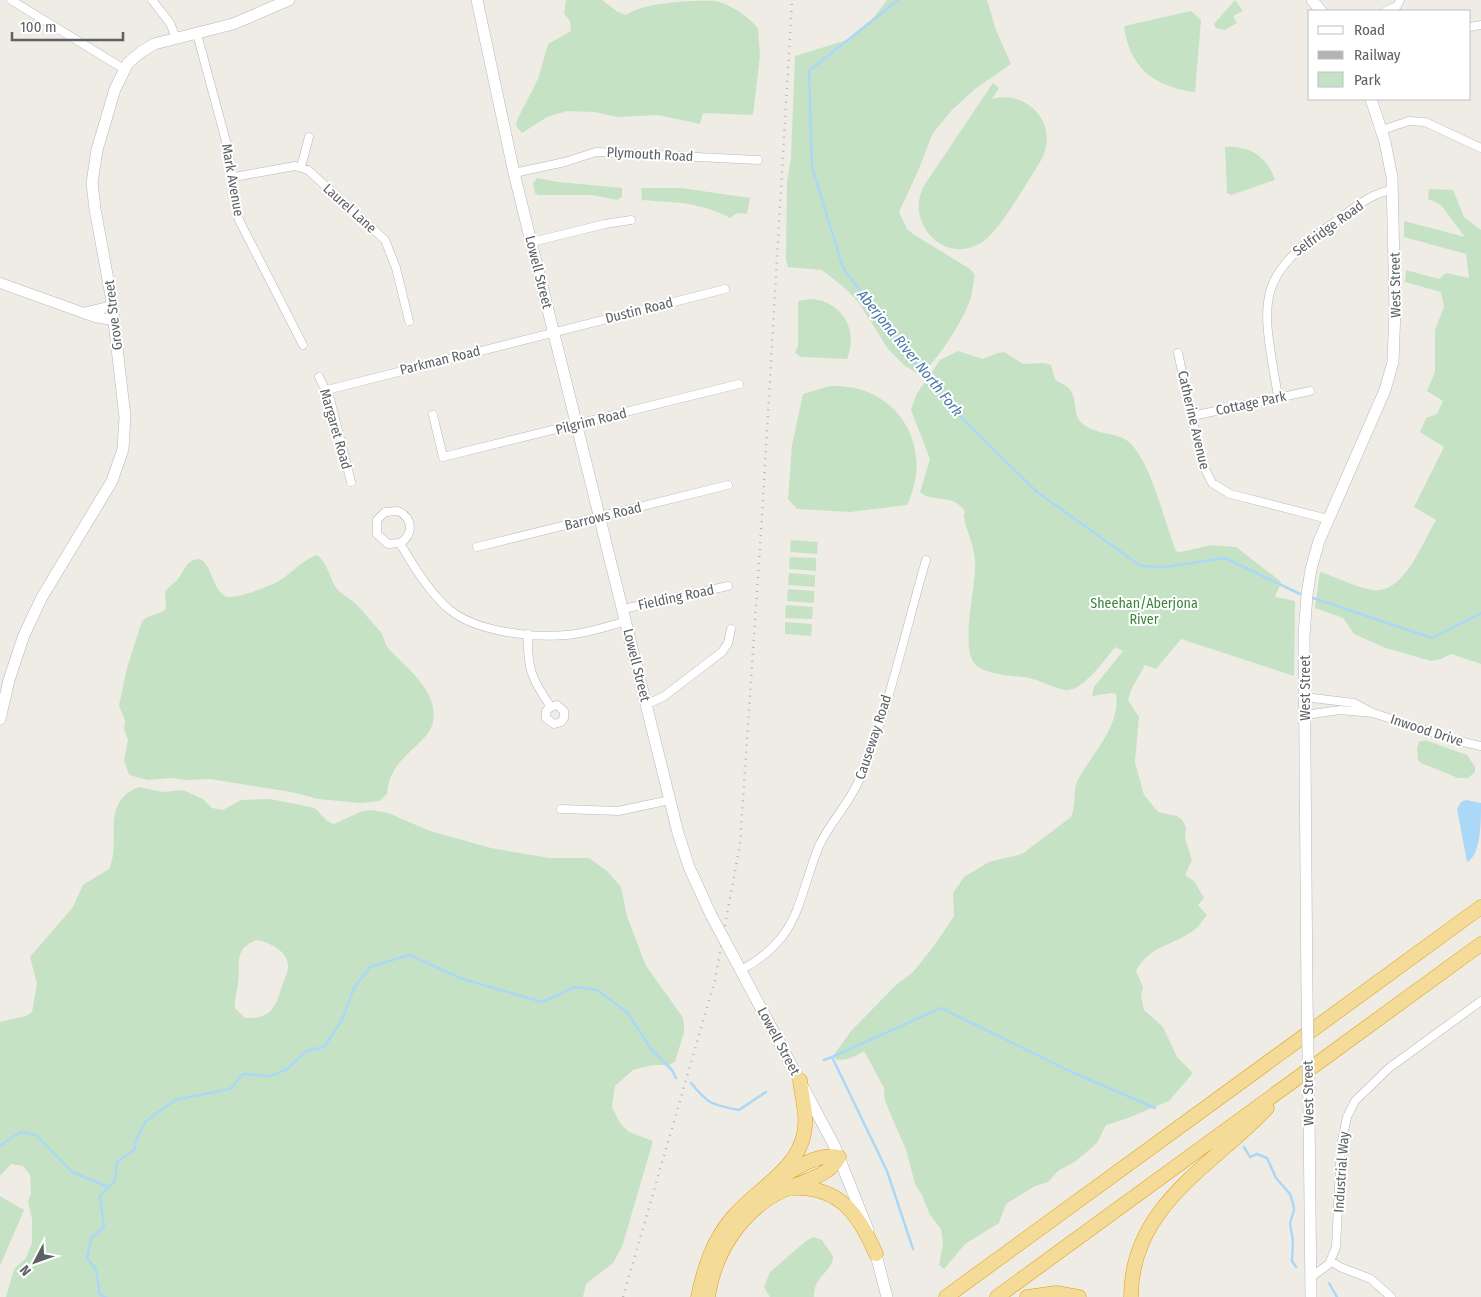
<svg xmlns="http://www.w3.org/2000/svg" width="1481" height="1297" viewBox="0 0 1481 1297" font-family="'Fira Sans Condensed',sans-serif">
<rect width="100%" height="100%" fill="#eeece5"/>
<path fill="#c5e3c4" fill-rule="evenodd" d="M566,0H602L618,12L626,15C645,2 694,0 716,1C732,5 747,16 758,28L760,56L753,115L703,113L700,124L658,115L618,117L594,112L567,111L547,117L522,133L516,126L517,120L538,79L548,44L571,31L570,21L564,14Z
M887,0H987L996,30L1011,64L975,89L952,110L933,133L918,171L899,212L907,229L913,234L970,269L975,275C973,282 973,290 971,297C964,320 938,360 920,375L905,366L888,349L859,303L846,289L822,270L788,267L786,260L787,182L791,157L795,56L850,39L868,25Z
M1235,0L1243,11L1233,16L1237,23L1225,30L1216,28L1214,24Z
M1191,11L1201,20L1195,92C1155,87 1129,68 1124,26Z
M993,83L999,88L992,99C1030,89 1061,127 1040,162C1027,182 1000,231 981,243C943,266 903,220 925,184Z
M1225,147C1249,145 1268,157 1275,180L1231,195L1227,193Z
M537,178L558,182L622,188V197L617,200L592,195H538L535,193L533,183Z
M641,188H681L750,198L747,214L737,213L730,218C698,201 676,203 642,200Z
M1429,189L1453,190L1464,217L1481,230V664L1451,654L1441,659L1431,661L1386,648L1354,634L1343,618L1315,608L1320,572C1336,577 1355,587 1372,590C1404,595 1422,543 1436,520L1414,507L1444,447L1420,432L1426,418L1437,414L1443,401L1427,391L1435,372V330L1444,307L1441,292L1405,282L1406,270L1439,279L1446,273L1469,278L1466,254L1404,237V221L1465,237L1441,205L1428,199Z
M811,299C842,301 859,330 847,359L801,357L795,353L798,346V301Z
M958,351L983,359L997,353L1004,352L1023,364L1044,363L1051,365L1055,379C1060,384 1069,385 1072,393C1077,402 1073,417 1083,424C1096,435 1117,432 1129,442C1152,463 1164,522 1176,551L1181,552L1211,545L1236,547L1279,580L1281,583L1275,597L1295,601L1294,676L1181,639L1156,669L1145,665L1131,690L1128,700L1139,717L1135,762L1144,795L1158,812L1177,816L1182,820L1186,827L1185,838L1192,860L1185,875L1194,881L1204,898L1198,905L1207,915C1202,920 1200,926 1194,930C1173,946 1150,945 1136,971L1143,987L1141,997L1144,1010L1163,1027L1177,1057L1193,1073L1169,1101L1128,1118L1106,1125L1097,1143L1076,1161L1058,1171L1048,1182L1035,1186L1006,1204L999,1223L965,1244L944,1269L939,1265L943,1245L941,1229L930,1215L922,1195L915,1184L906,1150L885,1101L884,1088L864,1051C855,1057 848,1060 837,1060L833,1056L851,1031L896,985L913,972L934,946L954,916L953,893L964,877L989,862L1022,854L1071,817C1076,806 1073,793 1077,782C1090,755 1121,727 1116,694L1112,693L1092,696L1094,687L1123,651L1115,647C1105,660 1081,693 1065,690C1055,688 1045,683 1036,680C1017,674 994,678 977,666C958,653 977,584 975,562C974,544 967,533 964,518C963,514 966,514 964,510C952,493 930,503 920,492L930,459L911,410L916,395L940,360Z
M830,386C896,383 936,445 907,505L850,512L797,509L788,499L792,445L803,394Z
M791,540L818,542L817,554L790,552Z
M317,555C329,564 329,579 338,590C343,595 350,599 356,604C364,612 371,622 379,630C384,635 384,644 389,649C407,669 439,691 433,722C428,746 389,756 387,794L379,801L361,803L318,799L291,792L210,779L187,780L170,778L148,780L129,775L124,760L128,740L124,729L125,721L119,705L127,668L142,621C149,614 159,615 166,609L165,592C168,587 172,585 176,581C182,576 183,567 190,562C213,546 209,598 231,597C243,596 268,587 279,581C292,573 302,560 317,555Z
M790,557L816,558V571L789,569Z
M789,573L815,575V587L788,585Z
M788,589L814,591V603L787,601Z
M786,605L813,607L812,619L785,618Z
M785,622L812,624L811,636L785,634Z
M1425,740L1467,755L1475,767V772L1468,778H1458L1421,763L1418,760L1417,748L1419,742Z
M139,787L162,792L183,790L203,799L212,808L223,810L241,800L270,799L315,808L327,821L334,824L360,812L371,810L388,813L430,831L491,848L549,858H589L607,871L621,887L627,916L646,966L682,1016L684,1024V1032L675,1062L669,1065H653L633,1070L615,1086L612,1107L620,1123L629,1132L653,1141L622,1247L613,1263L586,1284L583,1297H6L14,1269L26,1258L32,1243V1219L28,1202L31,1194L30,1175L23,1166L11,1164L0,1176V1022L26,1016L32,1012L37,984L30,957L73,907L83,885L109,869C122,842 99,802 139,787ZM257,940C269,942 288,951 288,966C288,973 283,982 281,989C279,997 275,1008 268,1013C261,1018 253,1018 245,1018L235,1008C234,1000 237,992 238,984C241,965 232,949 257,940Z
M0,1196L24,1210L0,1266Z
M813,1237L822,1240L833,1256C833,1272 813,1276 814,1297H770L764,1287L770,1272L806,1241Z"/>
<path fill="#acd8f8" d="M1466,800L1481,803C1481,822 1481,855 1467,862L1457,809L1461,802Z"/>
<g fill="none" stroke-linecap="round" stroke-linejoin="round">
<path stroke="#acd8f8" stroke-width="2.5" d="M898,0L809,71L812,167L843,268L944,400L1037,492L1141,566L1165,567L1225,558L1300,594
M1313,598L1432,638L1481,613
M832,1057L941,1008L1076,1074L1155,1108
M824,1060L832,1057L887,1171L913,1249
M691,1083C708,1104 712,1105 739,1110L766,1092
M0,1146L20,1132L36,1135L72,1172L108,1187
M1244,1147L1250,1157L1257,1154L1267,1158L1276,1178L1290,1194L1293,1203L1294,1210L1290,1223L1293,1241L1292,1261L1296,1267
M1329,1283L1337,1297
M106,1297L100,1295L96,1270L87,1258L91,1239L104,1227L100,1196L115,1180L117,1162L135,1149L136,1140L146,1121L175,1100L230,1089L243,1074L271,1076L287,1069L306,1051L324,1047L342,1020L354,988L370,967L409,955L463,979L542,1002L575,987L597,990L628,1013L651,1049L672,1070L676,1078"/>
<defs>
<path id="minor" d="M11,0L124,69
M152,0L170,23L176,38
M1386,11L1397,6L1400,0
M1470,27L1481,25
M197,34L227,145L239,220L303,345
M1382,130L1409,121L1425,122L1481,148
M301,167L309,137
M514,173L565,162L596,152L758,160
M234,177L295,166L308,170L385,240L396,268L409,321
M532,242L605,224L631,220
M1178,353L1202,463L1212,483L1230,494L1328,519
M319,377L330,399L351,482
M327,390L725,289
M1278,397C1263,303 1250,279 1336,221C1353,209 1372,192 1393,190
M433,415L443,457L739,384
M1192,416L1310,391
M400,543L388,544L377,534V520L385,512L398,511C413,518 414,535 400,543C413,566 430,594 450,610C477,632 533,638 567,635C587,633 607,627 626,621
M477,547L728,485
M623,609L728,586
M528,634C527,667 531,679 551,707L546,711V718L554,724L561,722L564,718V711L557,705L551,707
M1304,697L1354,703L1373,713L1459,741L1481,746
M647,704L663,697L722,652L728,643L731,629
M1305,715L1340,710L1373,713
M561,809L618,811L670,800
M741,970C801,937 796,903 819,846C830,822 850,803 860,778C889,708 905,632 926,560
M1331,1261L1340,1267L1371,1279L1391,1297
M1311,1277L1329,1264L1336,1247L1341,1145L1347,1117L1355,1101L1389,1068L1481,1001"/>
<path id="tertiary" d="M0,283L95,317L113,320
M87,312L112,306"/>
<path id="secondary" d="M477,0L514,173L678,833L689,867L711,915
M1312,0L1321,11
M0,719L9,680L24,635L42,597L112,481L123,449L125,417L111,296L95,209L92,183L97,150L115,89L128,63L141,52L154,44L233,24L289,0
M732,954L834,1145L868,1230
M1307,995L1304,636L1307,595L1311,569L1319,541L1385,390L1393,362L1395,309L1392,177L1385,142L1371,99
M1309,1114L1311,1297
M874,1247L887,1297"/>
<path id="motorway" d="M793,1188C840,1186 859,1215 876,1254
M698,1297C704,1268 713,1240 733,1217C761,1184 810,1165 805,1114C804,1103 801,1091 800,1080
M708,1297C714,1253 742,1209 784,1190C801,1182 830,1176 839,1157C814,1151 784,1177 763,1189
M946,1297L1481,907
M997,1297L1481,944
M1027,1297L1056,1293L1079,1297
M1131,1297C1131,1206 1211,1167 1267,1108"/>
</defs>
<use href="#minor" stroke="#b6b7bb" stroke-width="9"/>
<use href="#tertiary" stroke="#b6b7bb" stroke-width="11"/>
<use href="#secondary" stroke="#b4b8bb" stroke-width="12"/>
<use href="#motorway" stroke="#e09d14" stroke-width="15"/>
<use href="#minor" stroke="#fff" stroke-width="8"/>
<use href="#tertiary" stroke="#fff" stroke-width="10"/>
<use href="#secondary" stroke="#fff" stroke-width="11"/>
<use href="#motorway" stroke="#f4db97" stroke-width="14"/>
<path stroke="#b3b4b4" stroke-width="2.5" stroke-dasharray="1 6" stroke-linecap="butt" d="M623,1297L715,980L740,844L762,517L792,0"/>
<defs>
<path id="secondary-bridge" d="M711,915L732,954
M1307,995L1309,1114"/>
</defs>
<use href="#secondary-bridge" stroke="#b4b8bb" stroke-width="12" stroke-linecap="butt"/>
<use href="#secondary-bridge" stroke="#fff" stroke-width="11"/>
</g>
<g text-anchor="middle" stroke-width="4" stroke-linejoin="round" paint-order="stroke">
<g font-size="14" fill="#5d6164" stroke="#fff">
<text transform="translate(650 154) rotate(3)" y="5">Plymouth Road</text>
<text transform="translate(233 180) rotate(80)" y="5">Mark Avenue</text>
<text transform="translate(350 208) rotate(42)" y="5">Laurel Lane</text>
<text transform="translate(1328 228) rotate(-36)" y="5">Selfridge Road</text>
<text transform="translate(539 272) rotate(76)" y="5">Lowell Street</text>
<text transform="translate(1395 285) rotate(-91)" y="5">West Street</text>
<text transform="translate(639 310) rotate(-14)" y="5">Dustin Road</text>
<text transform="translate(113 315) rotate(-97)" y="5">Grove Street</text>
<text transform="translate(440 360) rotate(-14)" y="5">Parkman Road</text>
<text transform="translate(1251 403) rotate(-12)" y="5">Cottage Park</text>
<text transform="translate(1194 420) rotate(77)" y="5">Catherine Avenue</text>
<text transform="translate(591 421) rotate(-14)" y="5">Pilgrim Road</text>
<text transform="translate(336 429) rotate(74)" y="5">Margaret Road</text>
<text transform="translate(603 516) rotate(-14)" y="5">Barrows Road</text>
<text transform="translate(676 597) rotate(-12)" y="5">Fielding Road</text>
<text transform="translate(637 665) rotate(76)" y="5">Lowell Street</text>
<text transform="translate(1305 688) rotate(-90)" y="5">West Street</text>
<text transform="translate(1427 730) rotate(18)" y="5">Inwood Drive</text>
<text transform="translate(873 737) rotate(-72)" y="5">Causeway Road</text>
<text transform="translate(779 1041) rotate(62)" y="5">Lowell Street</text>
<text transform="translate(1308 1093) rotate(-91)" y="5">West Street</text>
<text transform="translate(1341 1172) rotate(-86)" y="5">Industrial Way</text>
</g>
<g font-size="14" fill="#3d833f" stroke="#fff">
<text x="1144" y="608">Sheehan/Aberjona<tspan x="1144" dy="16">River</tspan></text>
</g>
<g font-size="15" font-style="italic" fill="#4a79a9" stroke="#fff">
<text transform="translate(910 353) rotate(51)" y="5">Aberjona River North Fork</text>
</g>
</g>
<rect x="1308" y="10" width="162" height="90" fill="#ffffff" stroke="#bec0c1"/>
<rect x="1318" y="26" width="25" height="8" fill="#ffffff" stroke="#bec0c1"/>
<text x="1354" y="35" font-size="15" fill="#5d6164">Road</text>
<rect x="1318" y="51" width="25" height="8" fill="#b3b4b4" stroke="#bec0c1"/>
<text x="1354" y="60" font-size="15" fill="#5d6164">Railway</text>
<rect x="1318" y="72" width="25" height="15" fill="#c5e3c4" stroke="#bec0c1"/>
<text x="1354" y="85" font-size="15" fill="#5d6164">Park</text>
<g transform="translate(35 1262) rotate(229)" stroke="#ffffff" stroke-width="4" paint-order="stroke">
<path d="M0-4L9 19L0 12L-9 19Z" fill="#5d6164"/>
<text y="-8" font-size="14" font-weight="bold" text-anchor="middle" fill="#5d6164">N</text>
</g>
<path d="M12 32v8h111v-8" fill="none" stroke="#5d6164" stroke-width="2.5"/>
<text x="20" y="32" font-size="15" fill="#5d6164" stroke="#ffffff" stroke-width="4" paint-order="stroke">100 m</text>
</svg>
